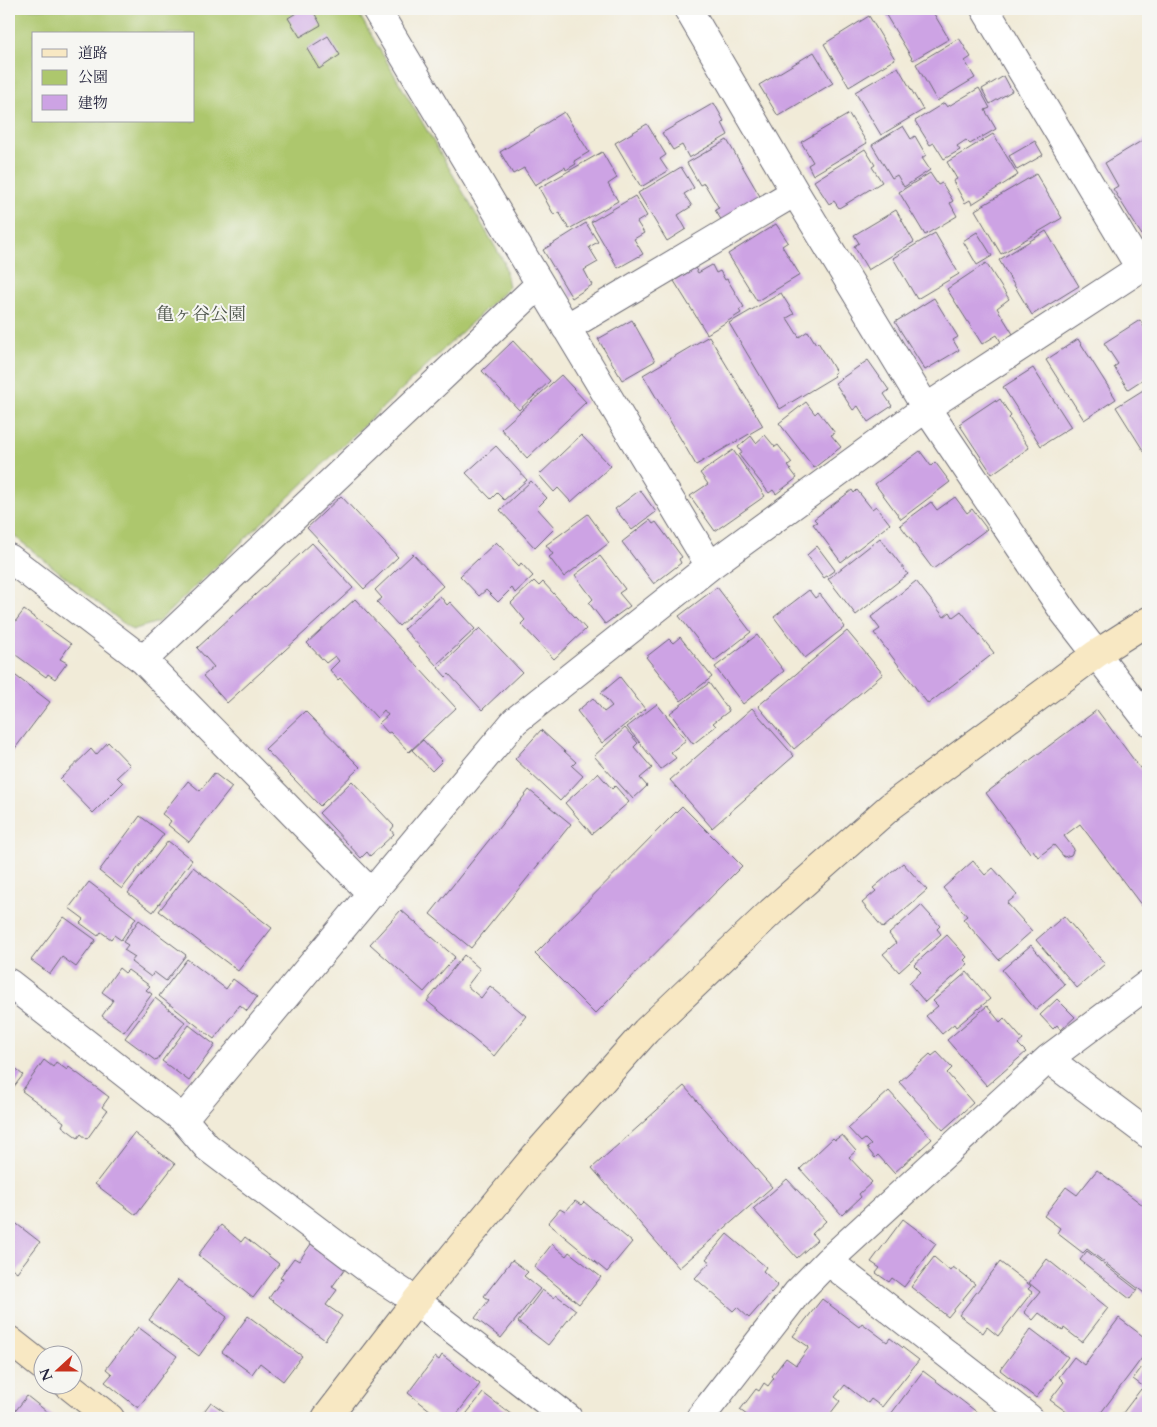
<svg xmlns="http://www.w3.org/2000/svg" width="1157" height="1427" viewBox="0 0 1157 1427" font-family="Cardo,'Noto Serif JP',serif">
<rect width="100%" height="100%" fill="#f6f6f2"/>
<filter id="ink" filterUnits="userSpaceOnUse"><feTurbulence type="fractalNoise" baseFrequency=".02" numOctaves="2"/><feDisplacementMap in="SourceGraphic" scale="10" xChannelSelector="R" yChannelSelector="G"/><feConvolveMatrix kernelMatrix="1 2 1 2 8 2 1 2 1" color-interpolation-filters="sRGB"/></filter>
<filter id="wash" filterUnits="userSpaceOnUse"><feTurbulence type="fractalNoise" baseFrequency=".0096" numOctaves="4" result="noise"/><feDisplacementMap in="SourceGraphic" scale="20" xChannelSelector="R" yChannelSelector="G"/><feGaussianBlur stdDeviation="1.12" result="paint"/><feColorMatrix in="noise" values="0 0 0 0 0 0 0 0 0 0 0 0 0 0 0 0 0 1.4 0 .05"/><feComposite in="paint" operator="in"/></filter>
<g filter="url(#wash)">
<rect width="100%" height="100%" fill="#f1ebd8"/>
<path fill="#adc76d" stroke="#687454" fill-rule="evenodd" d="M9,9H356L504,262L509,287L158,622L132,630L9,532ZM34,34H194V121H34Z"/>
<g id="blocks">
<path fill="#cda3e4" d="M303,9H312L321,25L300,37L288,18Z
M890,9H931L949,39L913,60L884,12Z
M869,16L895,59L849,87L824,44Z
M328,36L340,55L319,69L307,49Z
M959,38L971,57L965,61L975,78L937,101L916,64Z
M814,52L833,83L778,116L759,85Z
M898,67L923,110L881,135L855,92Z
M1004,76L1012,91L990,104L982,89Z
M979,88L990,108L985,110L996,129L970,144L966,140L957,146L960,150L944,159L934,143L930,145L915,121L944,103L947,107Z
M714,103L724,121L722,123L728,135L689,158L682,145L673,150L662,133Z
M564,112L589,152L574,161L576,164L566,170L565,167L535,185L524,168L513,174L500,152Z
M849,114L867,143L813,175L808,165L813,162L801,142Z
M647,124L666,155L660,159L668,171L641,187L615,143Z
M903,126L911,139L915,136L926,155L922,158L930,170L904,187L897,175L892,178L872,145Z
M993,134L1018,175L972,204L970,200L965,203L953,181L957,179L947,162Z
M1148,137V237L1145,240L1113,189L1118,186L1105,163Z
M727,140L761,198L722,221L715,210L719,208L704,183L700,185L687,163Z
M1035,141L1043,155L1017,170L1009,156Z
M865,149L875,165L872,167L882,182L839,208L834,201L829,204L814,181Z
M602,152L617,178L608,184L618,201L569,229L559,212L554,215L539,188Z
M681,167L694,188L684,194L692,206L678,215L686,229L667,241L638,193Z
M930,173L938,185L942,183L953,201L950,203L957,216L925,235L899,192Z
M1036,174L1062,218L1001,254L975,210Z
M635,196L647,216L637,222L644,233L634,239L643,254L618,268L591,222Z
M896,210L914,242L868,270L854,246L859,243L854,235Z
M586,223L598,242L589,247L598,262L584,270L592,285L572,298L543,250Z
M776,224L788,242L782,246L800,275L757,301L728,254Z
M1046,231L1079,286L1032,315L999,260Z
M977,232L992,256L977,265L963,241Z
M935,233L959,274L917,299L893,258Z
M986,263L1009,299L997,308L1013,334L1001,342L997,335L982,344L947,289Z
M712,265L716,273L720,271L725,280L727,279L744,307L739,310L741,313L707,334L674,281L695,268L698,273Z
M781,293L794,314L787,318L799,337L808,331L816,344L818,342L836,372L833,374L835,376L780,409L729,323Z
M934,298L958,337L953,340L959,350L925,370L895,322Z
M632,320L655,361L622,380L598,339Z
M1140,320L1148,334V376L1128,389L1114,367L1118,364L1104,343Z
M709,336L763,426L696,465L643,375Z
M1078,339L1116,399L1084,420L1046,360Z
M513,341L550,381L519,410L482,371Z
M868,360L889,390L884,394L892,406L868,422L858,406L853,410L835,383Z
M1033,368L1071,427L1041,446L1003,387Z
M561,375L586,402L527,458L501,429Z
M1148,387V458L1116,407Z
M1000,399L1011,416L1009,418L1029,448L992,474L959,424L995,400L996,402Z
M806,402L815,414L818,411L835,433L831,435L841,447L814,468L779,423Z
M581,435L611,466L571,502L558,488L554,492L539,475Z
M765,435L775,447L778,445L792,463L788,466L797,478L776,494L773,490L769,493L739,455L742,453L738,447L751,436L756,443Z
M496,446L527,480L504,500L497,493L491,499L466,473Z
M733,450L765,496L715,531L690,496L708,484L700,473Z
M920,451L931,466L935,462L950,482L901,519L875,484Z
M531,481L547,498L537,508L555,528L535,548L500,510Z
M640,490L656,512L632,530L615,509Z
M852,490L854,493L857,490L872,509L876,506L890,524L841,562L813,524L817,522L814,519Z
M341,496L398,557L364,589L307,528Z
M955,497L967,513L972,509L987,529L933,569L900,525L931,502L937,510Z
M588,514L609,543L564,577L549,557L553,554L546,545Z
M650,520L653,524L656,522L682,557L679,559L681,563L654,584L622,542Z
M880,538L908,574L856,615L828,579Z
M496,542L519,566L521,563L533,576L515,593L512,588L498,602L486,590L479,596L460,576Z
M312,543L353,588L227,703L203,676L214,667L197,648Z
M817,546L835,570L824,578L807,555Z
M413,554L443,586L399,626L377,602L382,598L375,590Z
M600,556L625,589L619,593L630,606L605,624L589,603L593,599L575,575Z
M534,581L539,586L543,582L586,629L554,659L521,624L525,620L511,603Z
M916,581L944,617L950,612L953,617L961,611L994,653L928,704L874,633L880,629L871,617Z
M717,587L751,632L714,661L679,616Z
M809,590L815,598L820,594L845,627L805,658L774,617Z
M440,596L447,605L450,602L475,629L436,665L404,629Z
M355,599L456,708L409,752L390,732L388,733L379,723L388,715L384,710L377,718L340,678L338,680L330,670L339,661L335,656L326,663L307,643Z
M24,610L71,644L60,659L67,663L55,679L48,674L46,677L9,650V630Z
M480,628L522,672L482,710L449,674L446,677L438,668Z
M847,631L883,674L794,749L758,706Z
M757,635L784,671L743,704L715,667Z
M680,637L712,677L681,701L646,657L669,639L673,643Z
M12,673L50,702L10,755L9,677Z
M620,677L645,709L602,743L577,711L593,698L604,712L612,706L601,693Z
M709,683L729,711L713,723L716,726L693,744L670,713Z
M657,704L686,740L671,752L676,758L661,769L627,727Z
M752,708L794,756L712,828L670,780Z
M1097,710L1148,779V901L1142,906L1080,824L1064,836L1074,849L1071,855L1064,857L1054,845L1038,857L1033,850L1030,853L986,793Z
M305,711L360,767L320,806L265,749Z
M625,728L638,743L634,747L652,768L640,778L647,786L633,799L594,756Z
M541,730L576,762L572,766L583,776L560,801L515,759Z
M423,740L442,761L432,771L412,750Z
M108,742L130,765L117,777L123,783L93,813L60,779L91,749L96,755Z
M214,773L232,787L189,842L168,825L171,821L162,814L188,781L200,791Z
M598,773L612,789L615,786L629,802L592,834L565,803Z
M352,781L394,826L391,830L394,834L370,856L367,852L361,858L319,813Z
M529,790L571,824L471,948L430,914Z
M682,806L742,866L595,1014L535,954Z
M140,816L164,834L122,889L99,871Z
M168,841L192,860L153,912L128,893Z
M973,861L985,875L993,868L1017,895L1007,903L1032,931L999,960L963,919L967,916L943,888Z
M903,863L927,890L883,928L862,903L876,891L873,888Z
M193,867L272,928L238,971L159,911Z
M89,882L136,918L121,940L114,935L111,939L101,932L98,936L80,923L84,919L69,908Z
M921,905L940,926L937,929L941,934L899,972L883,954L896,943L889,934Z
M401,910L455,957L424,992L370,944Z
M1064,916L1105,964L1077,988L1036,940Z
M64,917L96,940L76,967L62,957L50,974L31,960Z
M139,920L186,955L166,981L154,972L151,977L131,962L135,957L124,950L128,945L123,942Z
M947,935L967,957L964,960L968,964L925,1002L909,983L921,972L914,965Z
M1031,945L1065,985L1036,1010L1002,970Z
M464,955L480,969L467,986L481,998L490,986L526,1016L494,1056L427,1001Z
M187,959L226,989L233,979L257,997L247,1011L240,1005L214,1039L159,996Z
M119,968L125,973L128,970L150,986L146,990L152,994L124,1032L102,1016L113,1000L102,992Z
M967,972L990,999L956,1027L954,1024L942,1034L926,1016L938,1006L933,1001Z
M155,998L185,1022L156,1061L125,1038Z
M1057,999L1075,1017L1061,1030L1057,1025L1053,1029L1040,1015Z
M987,1006L1000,1022L1004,1018L1023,1040L1018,1044L1026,1052L987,1086L947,1040Z
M189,1025L215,1045L189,1081L162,1061Z
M937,1052L952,1068L947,1073L973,1103L943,1130L899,1082L930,1054L932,1056Z
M44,1060L53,1067L56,1062L67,1070L69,1067L109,1097L102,1107L107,1111L87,1139L81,1134L78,1138L62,1126L64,1122L22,1091Z
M9,1064L23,1075L9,1093Z
M684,1086L772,1187L679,1268L592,1168Z
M889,1091L932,1139L894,1173L878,1155L875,1158L867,1148L871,1145L865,1139L861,1142L848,1128Z
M134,1133L175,1164L136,1215L95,1184Z
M842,1135L856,1151L849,1157L872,1182L859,1194L861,1197L842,1215L800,1169L833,1138L835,1140Z
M1097,1170L1148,1209V1296L1087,1249L1083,1253L1057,1233L1060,1228L1044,1216L1066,1187L1077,1195Z
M787,1179L826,1221L812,1234L817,1240L797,1258L753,1209Z
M575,1201L581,1205L584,1202L632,1242L607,1272L548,1223L560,1209L565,1212Z
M9,1218L40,1242L17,1272L9,1266Z
M903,1219L936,1244L904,1287L892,1278L889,1282L876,1273L880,1268L871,1262Z
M221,1225L241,1242L245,1237L279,1264L253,1298L198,1255Z
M727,1234L766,1267L763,1271L778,1285L749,1318L737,1307L733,1311L695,1278L710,1262L706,1259Z
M311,1244L345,1269L332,1287L337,1290L326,1305L342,1316L325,1340L269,1298L283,1278L280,1277L294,1258L299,1261Z
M552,1244L566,1256L569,1252L601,1277L579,1304L534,1267Z
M1087,1251L1137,1290L1130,1299L1080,1260Z
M934,1257L950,1271L953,1267L975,1284L948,1317L911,1287Z
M1047,1259L1108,1308L1082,1342L1064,1328L1063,1331L1039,1313L1033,1320L1024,1312L1040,1292L1029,1283Z
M512,1260L528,1272L524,1276L540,1289L501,1338L475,1318L489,1300L484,1296Z
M1000,1262L1031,1286L1028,1289L1032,1292L998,1336L987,1327L983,1333L959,1315Z
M178,1280L227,1317L199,1356L149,1320Z
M542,1290L554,1298L556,1295L576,1310L548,1345L518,1322Z
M822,1299L859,1327L862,1323L887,1342L890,1338L919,1360L882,1407L871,1399L868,1403L845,1385L835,1397L840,1401L827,1418H751L740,1410L756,1389L759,1391L764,1383L768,1386L774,1378L772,1376L786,1358L796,1365L809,1347L793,1336Z
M248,1316L302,1356L283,1381L260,1363L252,1374L222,1352Z
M1119,1318L1148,1340V1350L1097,1418H1075L1050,1400L1064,1382L1059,1377L1074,1357L1084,1365Z
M138,1327L177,1356L138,1408L105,1382L112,1374L106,1369Z
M1031,1329L1068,1357L1036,1398L1000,1370Z
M442,1355L480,1384L454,1418H440L408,1393L435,1357L439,1360Z
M1148,1359V1390L1133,1379Z
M923,1371L978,1413L974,1418H888Z
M1141,1389L1148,1395V1418H1119Z
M483,1393L516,1418H463Z
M27,1396L55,1418H10Z
M211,1402L233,1418H199Z"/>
</g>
</g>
<g filter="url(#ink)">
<use href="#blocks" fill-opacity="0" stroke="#6a6872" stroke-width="1"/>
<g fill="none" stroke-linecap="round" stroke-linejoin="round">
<defs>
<path id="street" d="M376,9L540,284L710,566
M688,9L795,192L926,408L1064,612L1148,721
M985,9L1140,268
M566,328L795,192
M9,558L143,660L372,894
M143,660L540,284
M9,983L183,1119L207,1147L376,1275L416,1301L568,1418
M1048,1059L1148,1134
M183,1119L515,721L710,566L926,408L1148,263
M828,1261L1029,1418
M700,1418L797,1293L828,1261L1048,1059L1148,984"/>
<path id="secondary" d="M9,1340L42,1366
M67,1384L110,1418
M326,1418L416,1301L535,1156L646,1031L771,912L891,806L1096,654L1148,621"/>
</defs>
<use href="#street" stroke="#6a6872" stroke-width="30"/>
<use href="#secondary" stroke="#6a6872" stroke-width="30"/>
<use href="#street" stroke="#fff" stroke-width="28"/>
<use href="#secondary" stroke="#f8e8c3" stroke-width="28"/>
</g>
</g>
<g text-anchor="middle" stroke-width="4" stroke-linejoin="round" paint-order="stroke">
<g font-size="18" fill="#4c544a" stroke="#f6f6f2">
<text x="201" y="320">亀ヶ谷公園</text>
</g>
</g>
<rect width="1157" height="1427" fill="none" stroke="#f6f6f2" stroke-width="30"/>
<rect x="32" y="32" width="162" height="90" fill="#f6f6f2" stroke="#a1a1a9"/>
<rect x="42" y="49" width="25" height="8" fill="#f8e8c3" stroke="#a1a1a9"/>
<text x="78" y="58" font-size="15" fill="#22223b">道路</text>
<rect x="42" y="70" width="25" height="15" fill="#adc76d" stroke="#a1a1a9"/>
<text x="78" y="82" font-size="15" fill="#22223b">公園</text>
<rect x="42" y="95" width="25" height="15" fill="#cda3e4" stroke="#a1a1a9"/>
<text x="78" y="108" font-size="15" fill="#22223b">建物</text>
<g transform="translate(58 1370) rotate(249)"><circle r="24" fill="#f6f6f2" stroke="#a1a1a9"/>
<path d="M0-4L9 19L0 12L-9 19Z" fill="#c8321e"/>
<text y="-8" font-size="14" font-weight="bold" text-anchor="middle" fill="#22223b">N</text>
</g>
</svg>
